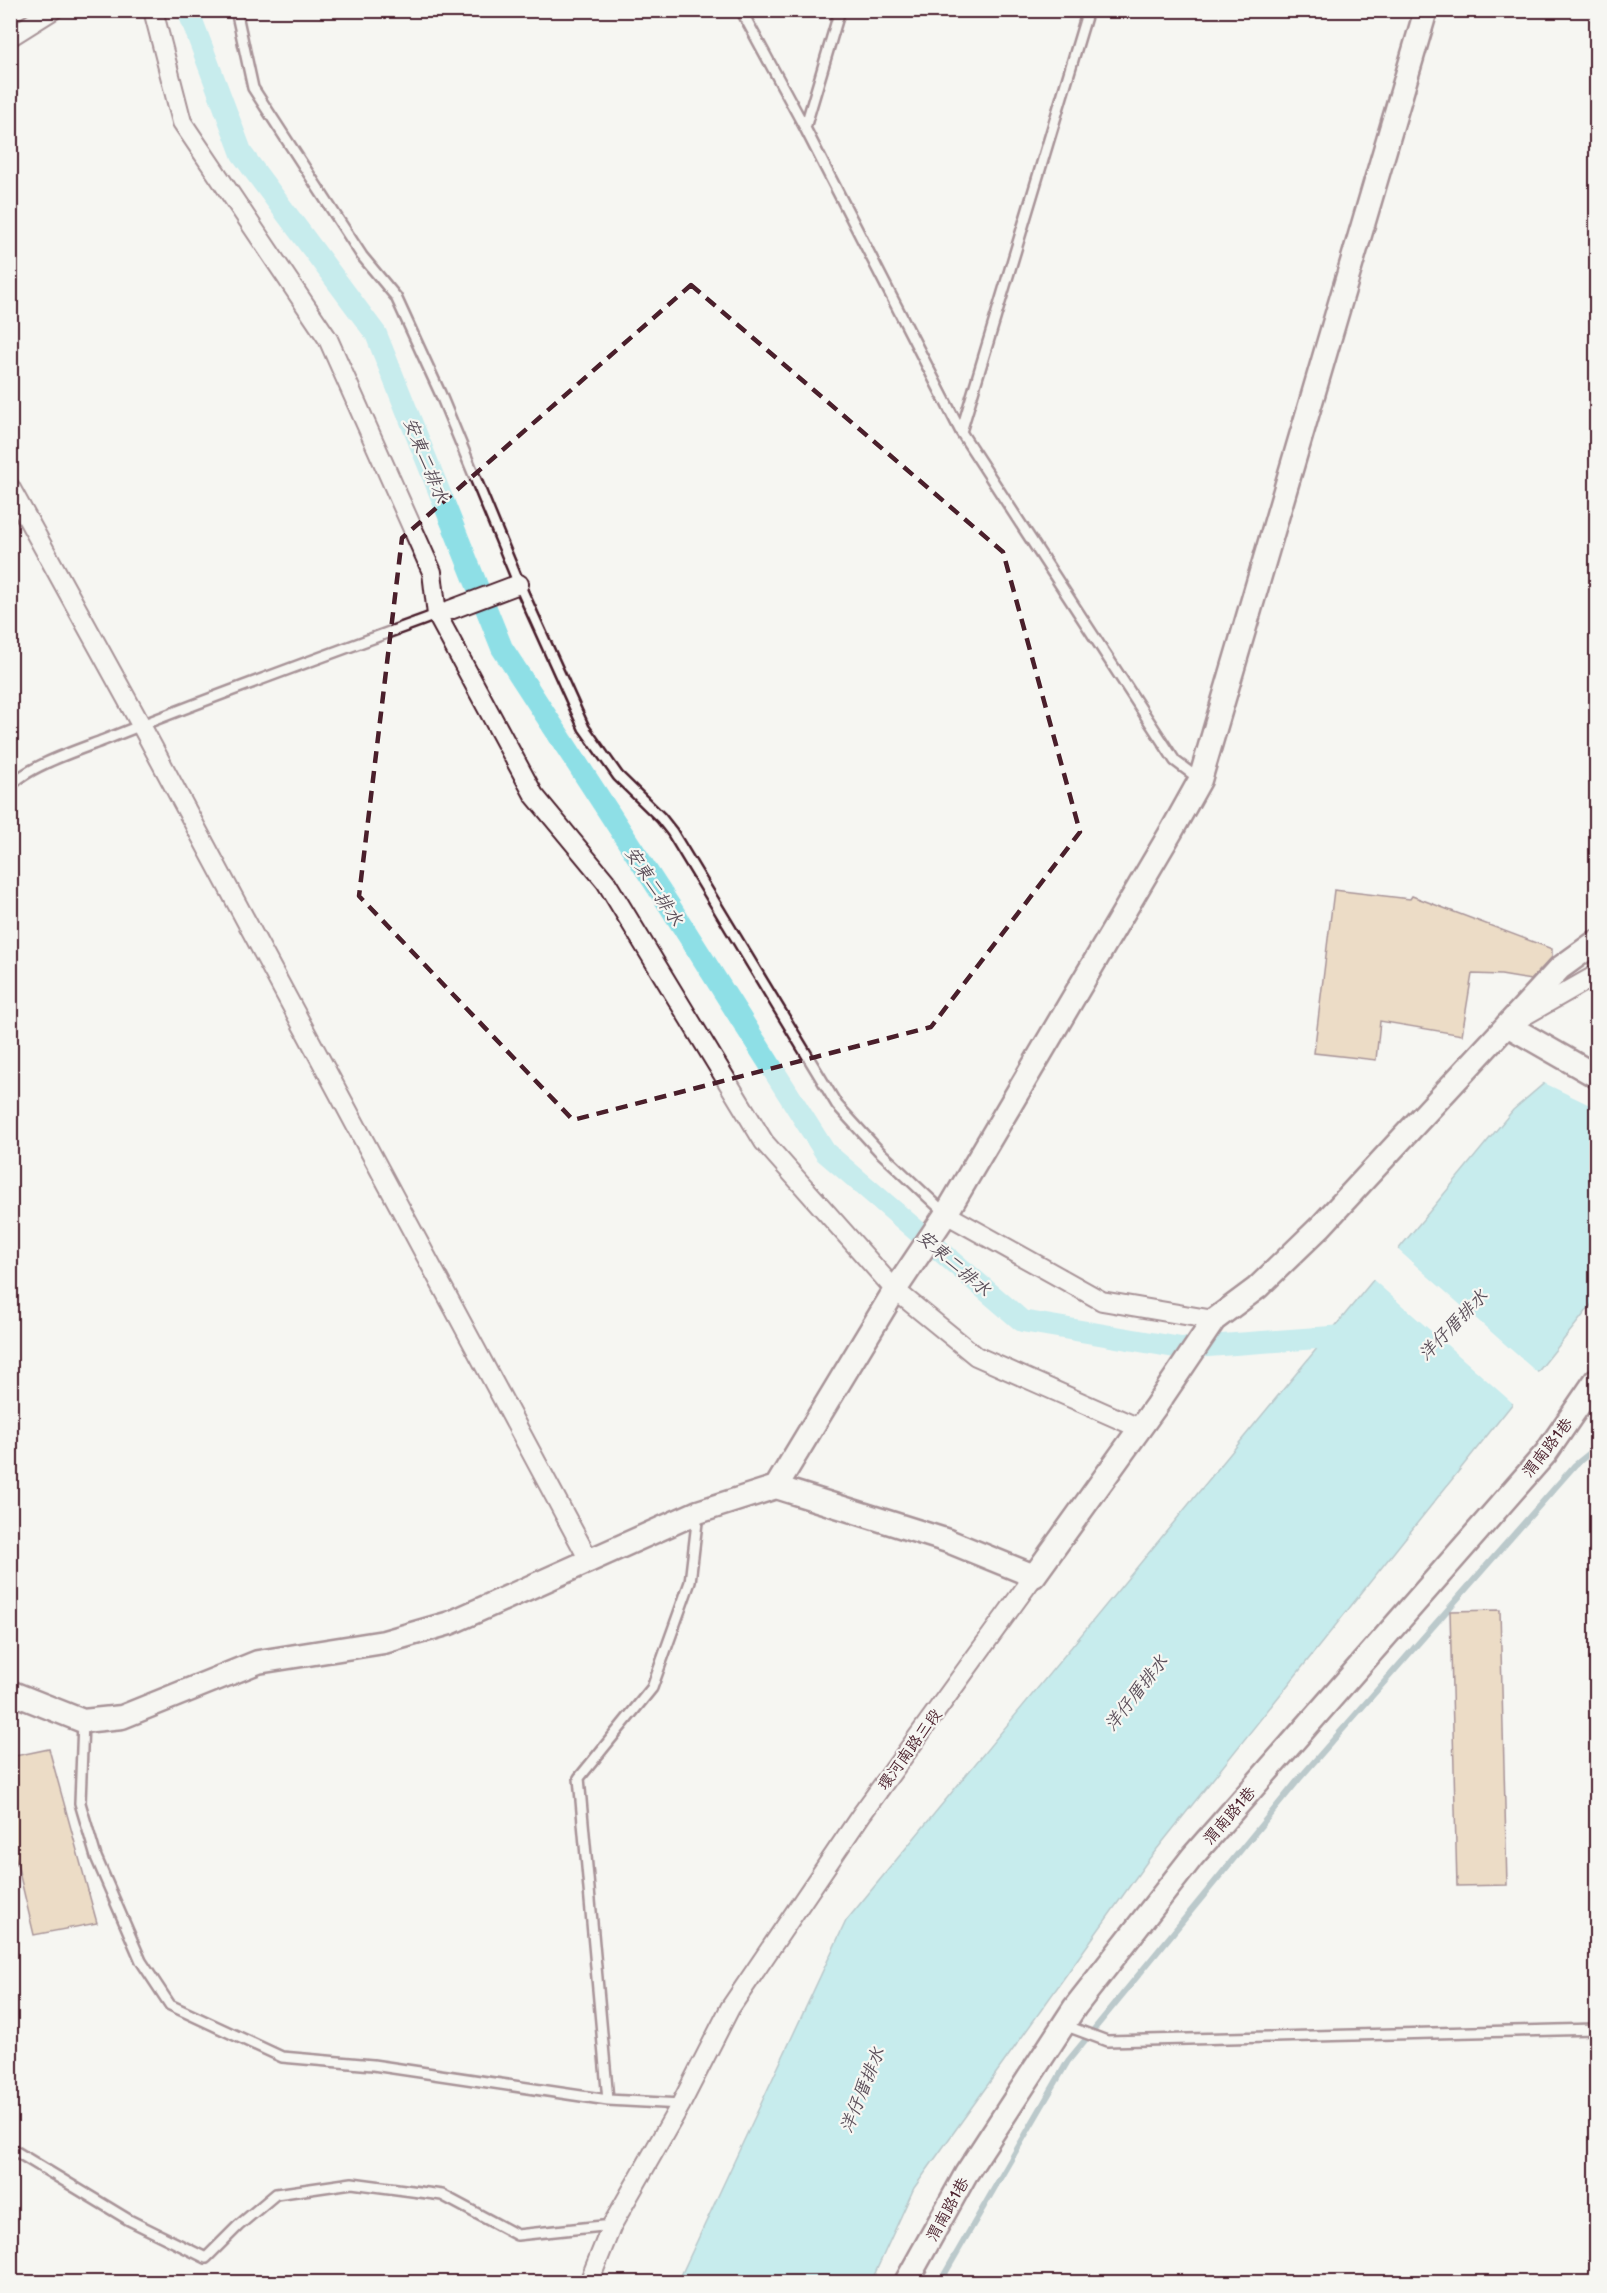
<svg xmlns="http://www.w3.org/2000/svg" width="1607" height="2293" viewBox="0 0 1607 2293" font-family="'Balsamiq Sans','LXGW WenKai TC',sans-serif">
<rect width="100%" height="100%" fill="#f6f6f2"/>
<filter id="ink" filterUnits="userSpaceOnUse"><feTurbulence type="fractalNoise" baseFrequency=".0167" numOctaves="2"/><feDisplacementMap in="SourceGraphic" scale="12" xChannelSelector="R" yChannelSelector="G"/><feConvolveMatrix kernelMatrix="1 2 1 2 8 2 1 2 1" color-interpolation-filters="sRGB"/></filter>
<g filter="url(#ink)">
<path fill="#8edfe6" stroke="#73929b" stroke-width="1.5" d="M1596,1039V1299L1149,1859L914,2188L871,2282H678L846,1921L1513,1110Z"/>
<path fill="#f6f6f2" d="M1586,1043L1596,1049V1108L1542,1082Z
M1396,1248L1540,1375L1516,1406L1371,1278Z"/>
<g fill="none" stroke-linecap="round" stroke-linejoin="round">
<path stroke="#73929b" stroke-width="6" d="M940,2282L1068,2061L1299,1779L1575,1465L1596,1448"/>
<path stroke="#8edfe6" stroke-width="22" d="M188,10L242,154L376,334L502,648L669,905L825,1152L1022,1321L1181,1348L1358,1335"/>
</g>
<path fill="#dfbd91" stroke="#4a1f2b" stroke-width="1.5" d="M1334,890L1410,899L1412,896L1552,949V957L1531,980L1501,975L1472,974L1462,1035L1380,1021L1376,1060L1314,1053Z
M1500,1610L1507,1885L1457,1886L1450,1611Z
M49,1749L97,1923L34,1935L10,1834V1757Z"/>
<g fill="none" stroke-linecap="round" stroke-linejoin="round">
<defs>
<path id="service" d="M236,10L253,88L362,256L396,297L440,393L519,584L584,728L618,776L661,818L672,832L837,1105L879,1151L946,1214
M741,10L805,128L961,432L1175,761L1199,779
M805,128L840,10
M961,432L1088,10
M10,787C25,767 81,749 104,740C215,695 327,655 439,614
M83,1721L80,1803L96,1857L141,1961L170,2005L282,2057L373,2065L608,2100L681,2104
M1064,2025L1107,2041L1596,2029
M608,2100L579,1778L652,1688L690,1582L698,1514
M10,2148L129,2220L206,2258L238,2226L276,2194L352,2183L442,2195L517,2235L612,2225"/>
<path id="minor" d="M153,10L182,122L328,339L432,572L437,615L534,795L606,882L764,1142L895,1290L976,1356L1139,1428
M10,37L53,10
M10,487L141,725L590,1562
M450,610L519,584
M1517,1020L1596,975
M946,1214L1102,1301L1214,1320
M589,2282L612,2225L681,2104L730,2008L861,1815L1034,1576"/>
<path id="tertiary" d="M1507,1025L1596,1076
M776,1487L895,1290L946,1214L1171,832L1200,780L1426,10
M10,1692L83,1721L122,1717L258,1662L384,1642L450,1623L698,1512L776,1487L948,1541L1034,1576L1156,1406L1214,1320L1257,1288L1321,1226L1560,968L1596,942
M906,2282L966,2174L1075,2007L1193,1856L1546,1453L1596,1380"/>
</defs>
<use href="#service" stroke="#4a1f2b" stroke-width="14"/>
<use href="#minor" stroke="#4a1f2b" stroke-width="22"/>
<use href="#tertiary" stroke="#4a1f2b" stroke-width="27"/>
<use href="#service" stroke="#f6f6f2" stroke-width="9"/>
<use href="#minor" stroke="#f6f6f2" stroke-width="18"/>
<use href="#tertiary" stroke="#f6f6f2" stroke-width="22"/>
</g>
</g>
<path d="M0 0H1607V2293H0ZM691,285L1003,552L1080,832L931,1027L573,1120L359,896L402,538Z" fill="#f6f6f2" fill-opacity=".55" fill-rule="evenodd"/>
<path fill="none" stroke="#4a1f2b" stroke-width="4.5" stroke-dasharray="12 8" stroke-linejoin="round" d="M691,285L1003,552L1080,832L931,1027L573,1120L359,896L402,538Z"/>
<g text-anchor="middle" stroke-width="4.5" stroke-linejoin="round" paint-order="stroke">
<g font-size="16" fill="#4a1f2b" stroke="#f6f6f2">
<text transform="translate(1547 1447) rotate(-52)" y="6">渭南路1巷</text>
<text transform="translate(909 1749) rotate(-54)" y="6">環河南路三段</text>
<text transform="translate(1229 1815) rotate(-49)" y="6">渭南路1巷</text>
<text transform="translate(947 2209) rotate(-61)" y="6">渭南路1巷</text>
</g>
<g font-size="18" font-style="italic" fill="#5b4f5a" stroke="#f6f6f2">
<text transform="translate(426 460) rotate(68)" y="6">安東二排水</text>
<text transform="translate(654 886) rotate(57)" y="6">安東二排水</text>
<text transform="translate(954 1263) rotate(41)" y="6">安東二排水</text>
<text transform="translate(1453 1325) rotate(-46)" y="6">洋仔厝排水</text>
<text transform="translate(1136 1693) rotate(-52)" y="6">洋仔厝排水</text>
<text transform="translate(862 2090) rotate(-68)" y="6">洋仔厝排水</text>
</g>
</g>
<rect width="1607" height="2293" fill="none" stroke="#f6f6f2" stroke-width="36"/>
<rect x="18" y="18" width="1571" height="2257" fill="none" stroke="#4a1f2b" stroke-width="2" filter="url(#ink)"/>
</svg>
